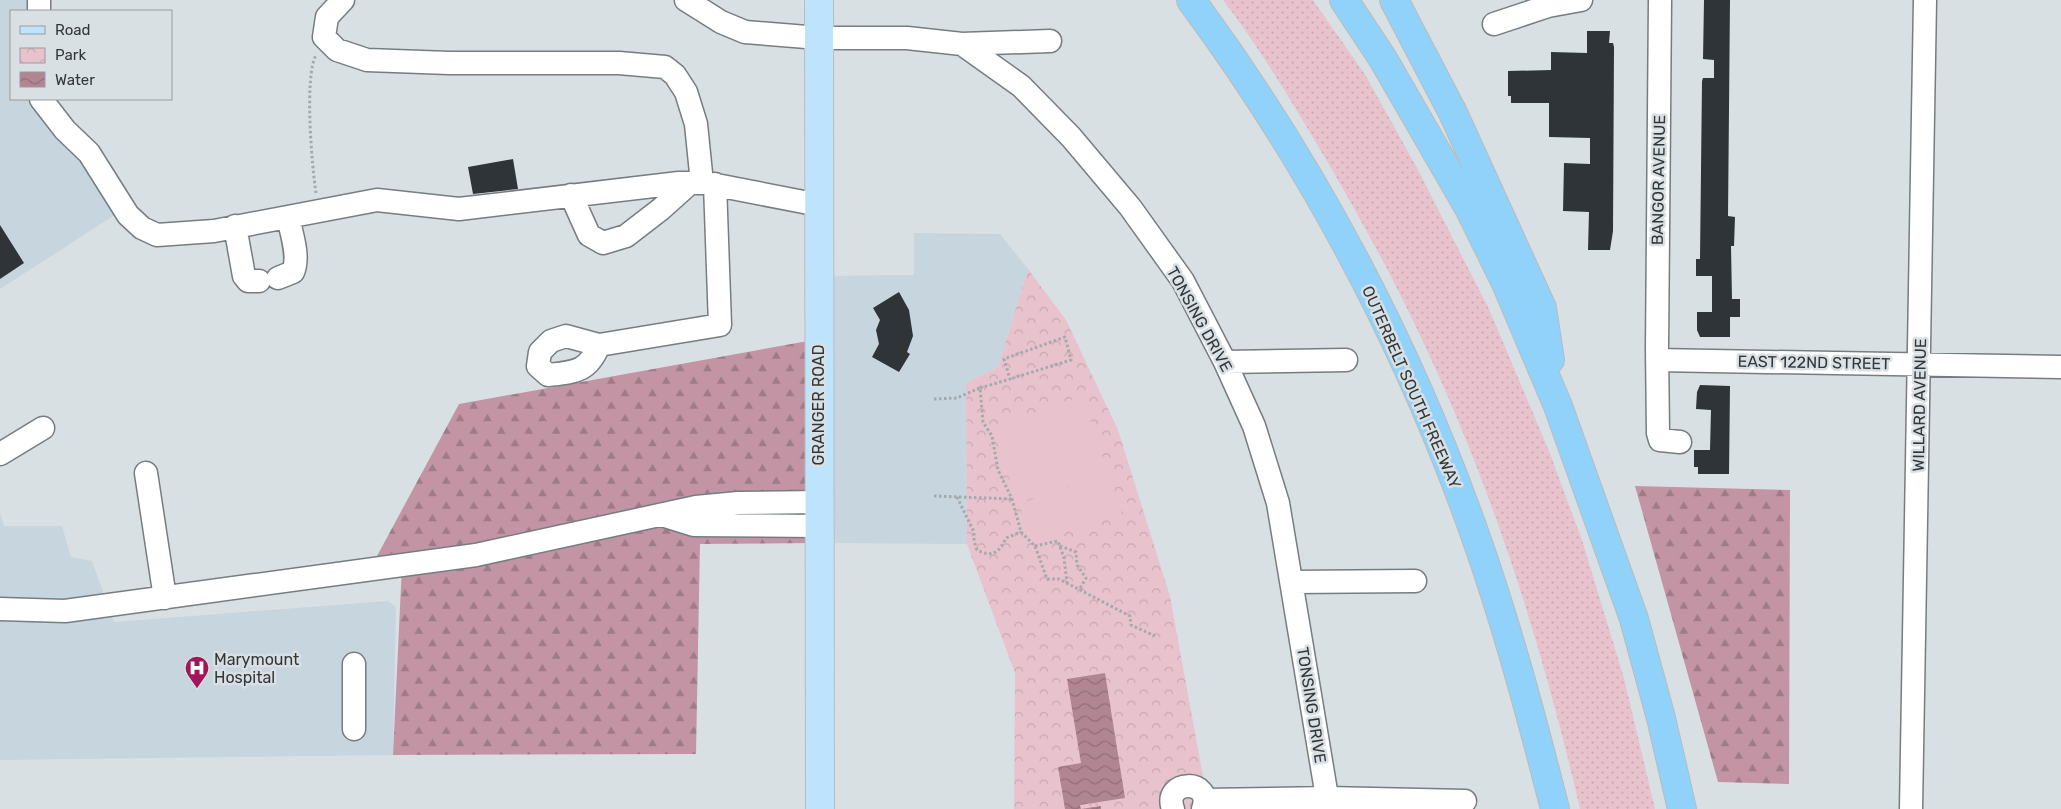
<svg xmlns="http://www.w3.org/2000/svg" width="2061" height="809" viewBox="0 0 2061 809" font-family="Rubik,sans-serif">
<defs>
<pattern id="grass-dots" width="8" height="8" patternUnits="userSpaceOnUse" patternTransform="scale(1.25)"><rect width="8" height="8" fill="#e8c3ce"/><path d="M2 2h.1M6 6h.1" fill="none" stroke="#c7a8b2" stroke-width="1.8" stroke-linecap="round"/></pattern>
<pattern id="forest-firs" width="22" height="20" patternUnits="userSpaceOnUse" patternTransform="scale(1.25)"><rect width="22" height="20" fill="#c395a4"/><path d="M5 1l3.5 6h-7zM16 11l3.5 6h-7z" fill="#9f7a87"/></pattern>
<pattern id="park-crowns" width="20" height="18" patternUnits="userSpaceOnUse" patternTransform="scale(1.25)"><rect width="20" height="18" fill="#e8c3ce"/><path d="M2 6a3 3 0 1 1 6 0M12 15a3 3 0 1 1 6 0" fill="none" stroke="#c7a8b2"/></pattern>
<pattern id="water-waves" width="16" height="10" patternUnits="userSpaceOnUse" patternTransform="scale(1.25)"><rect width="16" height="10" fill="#b28593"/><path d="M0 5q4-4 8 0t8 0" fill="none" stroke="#916e79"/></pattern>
</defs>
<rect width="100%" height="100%" fill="#d9e0e4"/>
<path fill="#c7d5de" d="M0,0H28V11H11V99H30L50,128L84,160L118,213L0,289Z
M914,233L1000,234L1028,269L998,367L966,383L967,544L818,543L819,276L914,275Z
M0,513L4,526H62L71,557L92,561L114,622L388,601L396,607L393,755L0,760Z"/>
<path fill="url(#grass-dots)" d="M1223,0H1313L1366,76L1417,168L1489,309L1549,451L1582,540L1624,678L1655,809H1580C1542,644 1490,480 1416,327C1391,274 1363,224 1334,173C1299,114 1265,55 1223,0Z"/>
<path fill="url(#forest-firs)" d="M819,339L818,543L700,544L696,754L393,755L402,565L370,569L459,404Z
M1635,486L1790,490L1789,784L1718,782Z"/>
<path fill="url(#park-crowns)" d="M1028,269L1066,320L1118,430L1170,596L1209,809H1014L1015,673L967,544L966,383L998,367Z"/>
<path fill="#e8c3ce" d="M1082,396L1108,473L1018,503L992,428Z
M1109,473L1122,512L1032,543L1019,504Z"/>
<path fill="url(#water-waves)" d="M1105,673L1125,798L1080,805L1081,809L1101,806V809H1065L1058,767L1081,763L1067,679Z"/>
<path fill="#2e3437" d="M1704,0H1730L1728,216L1735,217L1734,246H1731L1732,299H1740V317H1730V337H1700L1697,330V312H1712V276H1696V259H1700L1702,81L1703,78H1714V60L1703,59Z
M1587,31H1610L1609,43H1613L1614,47L1613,231L1610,250H1588L1589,212L1563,211L1564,163L1590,164V138L1549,137V103H1511V96H1508V71L1551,70V52L1587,53Z
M513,159L518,189L473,194L468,167Z
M0,225L24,263L0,279Z
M899,292L909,310L913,336L907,352L910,354L899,372L872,357L879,344L876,330L880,320L873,308Z
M1700,385L1730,386L1729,474H1698V467H1694V450H1710L1711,410L1696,409L1697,392Z"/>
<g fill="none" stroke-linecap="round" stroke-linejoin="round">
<defs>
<path id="minor" d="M343,0L327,17L324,37L337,50L367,60L449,63H619L665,67L675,75L686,92L696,124L702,183
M686,0L721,22L745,32L819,38H907L962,44L1021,86L1071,137L1130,207L1183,281L1225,362L1254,426L1278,503L1329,809
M1660,0L1657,348L1658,433L1660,440L1680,442
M39,11V0
M1494,24L1548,6L1581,0
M962,44L1050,41
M41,99L65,130L89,153L128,215L142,228L157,235L214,231L377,200L459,209L679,183H706L819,205
M571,195L589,235L603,243L626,236L661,209L690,183
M235,226L244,276L248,281H259
M278,278L293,272C300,257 291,232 288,217
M599,345C588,372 575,372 548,375L538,366L540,352L551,341L566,336L599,345L720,325L715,184
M1657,360L2061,367
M1225,362L1346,360
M0,454L43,428
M146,473L165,598
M662,515L694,525L818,526
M1292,582L1415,581
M0,609L65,611L476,555L696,507L738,503L818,502
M354,664V729
M1205,800L1327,798L1465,801
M1173,809C1162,779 1214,778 1203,809
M1911,809L1925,0"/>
<path id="major" d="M819,0L820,809"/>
<path id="highway" d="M1191,0C1310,161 1406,341 1473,529C1506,621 1531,715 1555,809
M1344,0L1383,59L1469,208L1505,281L1558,406L1634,619L1661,718L1682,809
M1394,0L1453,113L1542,308L1550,360"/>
</defs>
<use href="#minor" stroke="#767d81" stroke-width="25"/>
<use href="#major" stroke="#babbbb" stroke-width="30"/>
<use href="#highway" stroke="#babbbb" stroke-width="30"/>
<path stroke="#a3a9ac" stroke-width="3" stroke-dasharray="2.5 2.5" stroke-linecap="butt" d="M316,193C312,167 304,77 316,55
M980,388L1010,379L1004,359L1065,337L1071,360L1010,379
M934,399L957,398L980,388L983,422L992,436L998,470L1012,499L1021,532L1035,546L1047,579H1059L1130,616L1131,625L1155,636
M934,496L1012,499
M957,497L974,532V541L977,550C992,558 999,553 1006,538L1021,532
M1035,546L1058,541L1064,558L1067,583
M1060,546L1076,552L1077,565L1086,578L1079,590"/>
<use href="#minor" stroke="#fff" stroke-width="22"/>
<use href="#major" stroke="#bde4fc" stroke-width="28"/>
<use href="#highway" stroke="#91d2fa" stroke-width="28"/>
</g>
<defs>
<symbol id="hospital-pin" viewBox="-11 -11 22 30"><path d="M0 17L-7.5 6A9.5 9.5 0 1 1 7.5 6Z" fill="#a3155b" stroke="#d9e0e4"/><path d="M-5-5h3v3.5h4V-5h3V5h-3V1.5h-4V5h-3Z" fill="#fff"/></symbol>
</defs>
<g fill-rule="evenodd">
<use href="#hospital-pin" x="183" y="654" width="28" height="38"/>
</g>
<g text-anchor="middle" stroke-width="5" stroke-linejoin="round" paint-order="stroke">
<g font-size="16" fill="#333638" stroke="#d9e0e4">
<text transform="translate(1658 180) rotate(-89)" y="6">BANGOR AVENUE</text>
<text transform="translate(1200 319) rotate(61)" y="6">TONSING DRIVE</text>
<text transform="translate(1814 362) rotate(1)" y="6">EAST 122ND STREET</text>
<text transform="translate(1412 387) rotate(66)" y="6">OUTERBELT SOUTH FREEWAY</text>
<text transform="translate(818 405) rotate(-90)" y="6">GRANGER ROAD</text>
<text transform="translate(1919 405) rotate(-89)" y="6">WILLARD AVENUE</text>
<text transform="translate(1312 705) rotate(81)" y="6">TONSING DRIVE</text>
</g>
<g font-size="16" fill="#333638" stroke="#d9e0e4" text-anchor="start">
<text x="214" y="665">Marymount<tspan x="214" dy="18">Hospital</tspan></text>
</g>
</g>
<rect x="10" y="10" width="162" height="90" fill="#d9e0e4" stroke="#979c9f"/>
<rect x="20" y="26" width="25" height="8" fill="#bde4fc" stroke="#979c9f"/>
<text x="55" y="35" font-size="15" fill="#333638">Road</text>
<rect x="20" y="48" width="25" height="15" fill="url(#park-crowns)" stroke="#979c9f"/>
<text x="55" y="60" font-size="15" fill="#333638">Park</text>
<rect x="20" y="72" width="25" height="15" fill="url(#water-waves)" stroke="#979c9f"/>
<text x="55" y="85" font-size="15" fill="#333638">Water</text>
</svg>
